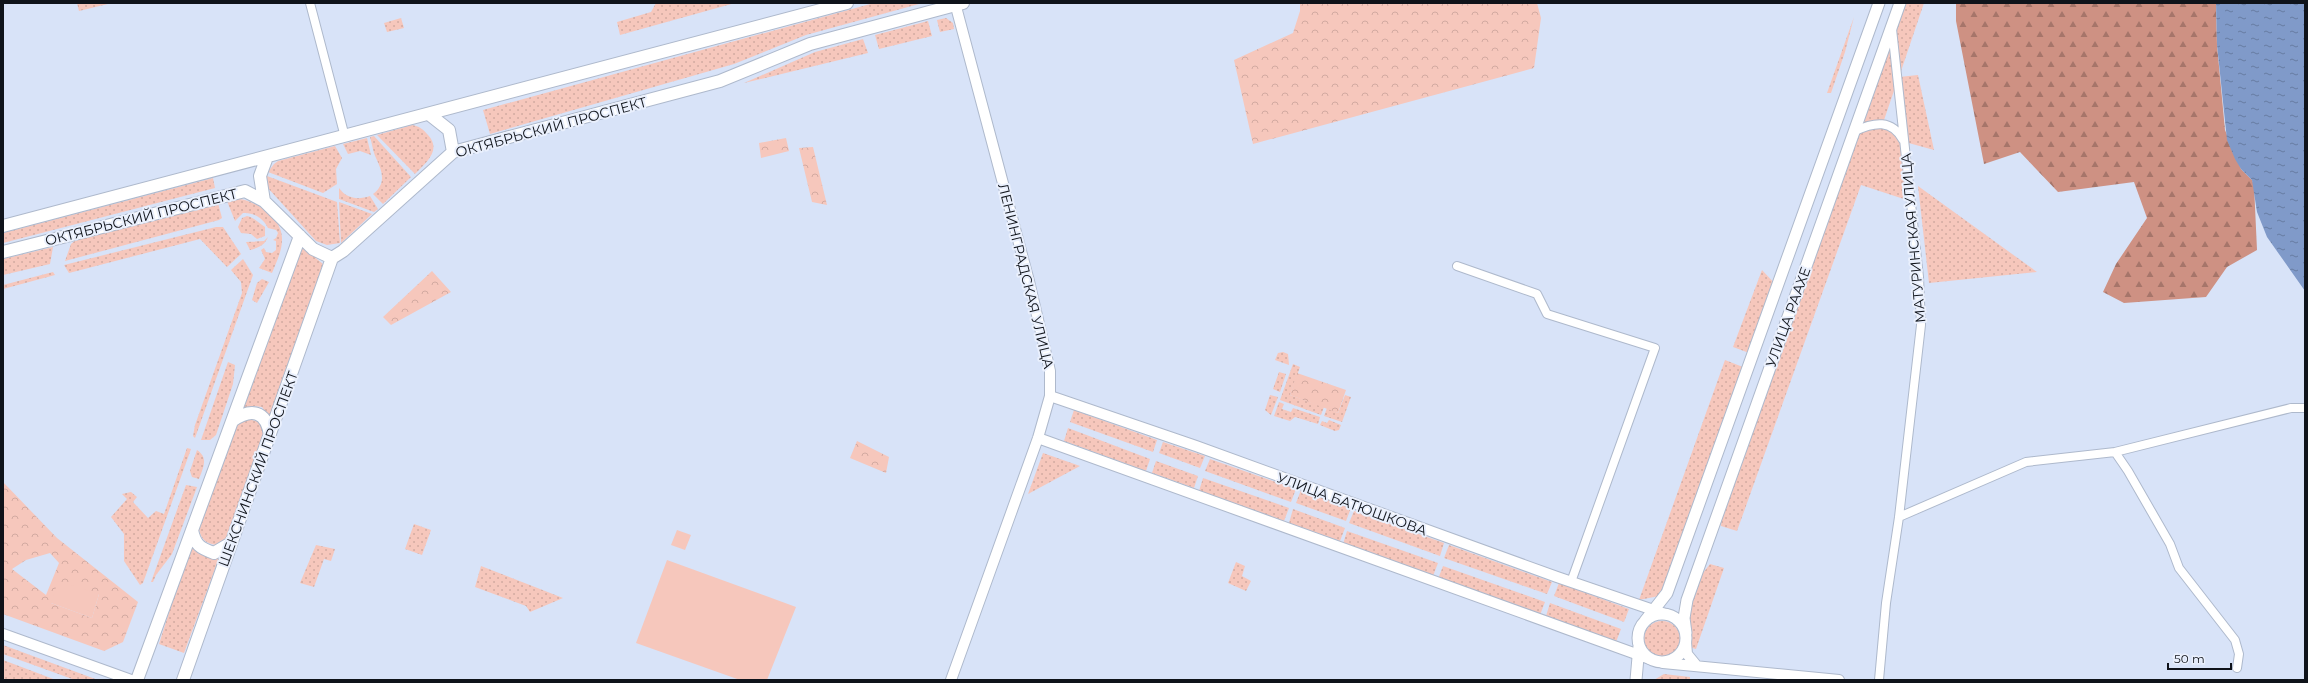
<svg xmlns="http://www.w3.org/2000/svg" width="2308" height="683" viewBox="0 0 2308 683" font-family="Montserrat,sans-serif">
<defs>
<pattern id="grass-dots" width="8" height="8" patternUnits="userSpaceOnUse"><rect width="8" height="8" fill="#f6c7bc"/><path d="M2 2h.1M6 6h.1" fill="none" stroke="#d2aaa1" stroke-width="1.8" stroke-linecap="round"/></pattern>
<pattern id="forest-firs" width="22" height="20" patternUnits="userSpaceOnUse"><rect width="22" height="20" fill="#ce9183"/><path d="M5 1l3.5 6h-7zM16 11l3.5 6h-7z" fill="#a6756a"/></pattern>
<pattern id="park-crowns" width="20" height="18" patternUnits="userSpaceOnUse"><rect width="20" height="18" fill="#f6c7bc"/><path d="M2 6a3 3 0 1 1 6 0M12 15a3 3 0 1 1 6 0" fill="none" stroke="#d2aaa1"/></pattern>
<pattern id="water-ripples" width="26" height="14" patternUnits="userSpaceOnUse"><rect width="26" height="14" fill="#809ac9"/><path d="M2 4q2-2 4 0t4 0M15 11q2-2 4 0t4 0" fill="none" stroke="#677ca2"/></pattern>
</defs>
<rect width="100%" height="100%" fill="#d8e3f8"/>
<path fill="url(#grass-dots)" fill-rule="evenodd" d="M77,3H112L79,11Z
M656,3H735L620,35L617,22L651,12Z
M874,3L919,4L806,35L734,64L490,134L483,110Z
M1900,3H1924L1899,77L1918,75L1934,150L1905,142L1910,201L1861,185L1737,531L1721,526L1723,499ZM1898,79L1899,133L1883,123Z
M1854,17L1845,52L1831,93H1827Z
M401,18L404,28L387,32L384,23Z
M946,18L953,23L954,29L940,32L937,20Z
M928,21L932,36L879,49L875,35Z
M863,39L868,53L744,83L815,52Z
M412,125C419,126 423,129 428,135C442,150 426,163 415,174L377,135Z
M374,136L411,177L383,204L373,194C387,183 382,171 376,158C373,152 372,143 370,137Z
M367,138L371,155L360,151L348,154L343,144Z
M335,146L342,158L336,169L337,184L323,193L268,172L274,164L278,161Z
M267,176L337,202L340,243L327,245L316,241L267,187Z
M213,178L215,188L3,243V233Z
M1918,186L2037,272L1929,283Z
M339,188C347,199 358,200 370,196L378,209L374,212L339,199Z
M240,199C258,202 283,219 282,240C282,251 276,263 272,273L259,268L265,259L261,250L264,248L266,252L272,253L276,250V241L273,240L276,238L278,233L276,230L268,228C264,219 254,212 243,213L235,221L227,201Z
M339,202L372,214L341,243Z
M218,203L222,218L219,220L65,261L71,244L77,239Z
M247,216C255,218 259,223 265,227V236L257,239L251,234L241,233L238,227L242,218Z
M216,227H223L241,254L227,267L200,239L69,273L64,265Z
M268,237C265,245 258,248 250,250L246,242L264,241Z
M301,246L323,264L269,417L262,407L254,406L242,409Z
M53,247L50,264L3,275V259Z
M243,259L253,275L195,438L193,436L195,425L242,293L241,282L231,270Z
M1762,270L1777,286L1752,354L1733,347Z
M53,272L55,275L3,289V285Z
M262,279L269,282L257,303L252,300L257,283Z
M1283,352L1288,354L1289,365L1275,360L1278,353Z
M1725,360L1748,369L1669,594L1639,600Z
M228,362L235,365L233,384L216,435L210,440H201Z
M1293,364L1300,367L1290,395L1324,407L1321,415L1280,400Z
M1279,372L1286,374L1280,392L1273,389Z
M1270,395L1278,397L1271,415L1265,410Z
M1345,395L1351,397L1342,422L1324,416L1327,408L1338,413Z
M1279,402L1284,404L1282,409L1291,412L1293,408L1320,417L1318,424L1295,417L1290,421L1274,416Z
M1074,410L1157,440L1153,452L1070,422Z
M248,419L260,422L265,432L226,539L216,545C206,543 201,540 199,529L237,423Z
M1329,420L1341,425L1339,430L1335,431L1320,425L1322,421L1327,423Z
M1068,428L1150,459L1146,471L1064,441Z
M1163,442L1205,456L1200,468L1159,453Z
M187,448L191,449L143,583L140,585L124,561V534L111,517L127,499L122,494L131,492L137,497L133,502L148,518L156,511L164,514Z
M197,450C209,458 203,468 199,479L192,477L190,471Z
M1043,453L1080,466L1028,494Z
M1210,459L1296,489L1291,502L1205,471Z
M1156,461L1198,476L1194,488L1152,473Z
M1203,478L1289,508L1284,521L1199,491Z
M186,485L197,487L172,554L156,575L153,582H151Z
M1301,490L1351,508L1346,521L1296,503Z
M1293,509L1345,528L1340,541L1289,523Z
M1354,511L1444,543L1440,556L1349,523Z
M414,524L431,530L422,555L405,549Z
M1347,531L1438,563L1433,576L1343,544Z
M191,543L199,554L219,558L184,653L159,644Z
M316,545L335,549L331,561L324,559L314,587L300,583Z
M1449,545L1552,582L1547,594L1444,558Z
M1236,562L1245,566L1242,576L1251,581L1246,591L1228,583Z
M1710,564L1724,568L1696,649L1685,646L1691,588Z
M481,566L563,598L530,612L526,606L475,587Z
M1443,566L1545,602L1540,615L1438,579Z
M1559,583L1629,609L1624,622L1554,596Z
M1550,603L1621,629L1616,642L1546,616Z
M1644 639a18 18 0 1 1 36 0a18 18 0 1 1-36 0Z
M3,645L98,680H75L3,654Z
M3,660L56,680H3Z
M1664,674L1690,677V680H1654Z"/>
<path fill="url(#forest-firs)" d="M1956,3H2216L2217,45L2225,130L2241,169L2252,180L2254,185L2257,250L2227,267L2206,297L2124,303L2103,292L2116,264L2147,218L2134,182L2058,192L2020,152L1984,164L1956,21Z"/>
<path fill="url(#park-crowns)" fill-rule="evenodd" d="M1300,3H1537L1541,18L1534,68L1253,144L1234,60L1293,33L1300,11Z
M786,138L789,151L761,158L759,143Z
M813,147L827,205L812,202L799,148Z
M432,271L451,292L391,325L383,317Z
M1297,373L1346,390L1338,413L1290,395Z
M857,441L889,457L886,473L850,458Z
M3,482L57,538L138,602L123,642L104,651L3,614ZM50,553L59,563L46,595L12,569L26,560ZM99,594L92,618L51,603Z"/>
<path fill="#f6c7bc" d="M677,530L691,535L685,550L671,545Z
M667,560L796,607L767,680H740L636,643Z
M58,581L99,594L92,618L51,603Z"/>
<path fill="url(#water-ripples)" d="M2216,3H2305V291L2267,237L2257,212L2252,180L2241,169L2235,159L2227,140L2217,45Z"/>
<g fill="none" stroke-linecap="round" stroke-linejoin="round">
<defs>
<path id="minor" d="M310,3L345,137
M1855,131C1874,122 1892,119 1903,140
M1457,266L1537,294L1547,314L1655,348L1571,582
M2115,452L2291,408H2305
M1899,517L2026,462L2115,452L2128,471L2170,544L2179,568L2235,640L2239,654L2237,668
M1879,680L1886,603L1899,517L1921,325L1919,277L1892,29"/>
<path id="tertiary" d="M1050,396L1196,446L1557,577L1668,615
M1038,438L1650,659
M3,634L131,680
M1686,642L1687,654L1696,665
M1663,663L1839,680
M951,680L1038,438L1050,396V371L1029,281L955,3"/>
<path id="secondary" d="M1638 638a24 24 0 1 1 48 0a24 24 0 1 1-48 0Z
M1645,621L1667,593L1879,3
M1686,633L1684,618L1687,600L1900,3
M1636,680L1639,646"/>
<path id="primary" d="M430,115L449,130L453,152
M264,201L260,176L267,157
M3,226L847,3
M3,252L245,191L264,201L313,249L332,258L343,251L453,152L720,81L810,44L963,3
M232,421C251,408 266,410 270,435
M192,530C195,545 200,548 214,553L231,543
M137,680L300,236
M183,680L332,258"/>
</defs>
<use href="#minor" stroke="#aeb9cc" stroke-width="10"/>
<use href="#tertiary" stroke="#aeb9cc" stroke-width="12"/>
<use href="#secondary" stroke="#aeb9cc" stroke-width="13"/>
<use href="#primary" stroke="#aeb9cc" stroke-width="14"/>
<use href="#minor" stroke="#fff" stroke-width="8"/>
<use href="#tertiary" stroke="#fff" stroke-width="10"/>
<use href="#secondary" stroke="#fff" stroke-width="11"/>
<use href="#primary" stroke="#fff" stroke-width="12"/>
</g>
<g text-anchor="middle" stroke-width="4" stroke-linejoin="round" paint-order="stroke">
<g font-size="14" fill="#0f131a" stroke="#eaf0fd">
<text transform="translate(551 127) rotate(-15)" y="5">ОКТЯБРЬСКИЙ ПРОСПЕКТ</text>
<text transform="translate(141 217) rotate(-14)" y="5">ОКТЯБРЬСКИЙ ПРОСПЕКТ</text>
<text transform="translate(1913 238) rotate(-95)" y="5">МАТУРИНСКАЯ УЛИЦА</text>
<text transform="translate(1026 276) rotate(76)" y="5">ЛЕНИНГРАДСКАЯ УЛИЦА</text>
<text transform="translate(1788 317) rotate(-70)" y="5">УЛИЦА РААХЕ</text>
<text transform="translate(258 469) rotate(-70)" y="5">ШЕКСНИНСКИЙ ПРОСПЕКТ</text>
<text transform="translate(1352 504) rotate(20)" y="5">УЛИЦА БАТЮШКОВА</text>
</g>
</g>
<rect width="2308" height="683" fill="none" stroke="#0f131a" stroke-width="8"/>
<path d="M2168 663v6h63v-6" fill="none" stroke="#0f131a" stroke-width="2"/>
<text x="2174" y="663" font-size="12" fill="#0f131a" stroke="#eaf0fd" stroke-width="3" paint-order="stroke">50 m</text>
</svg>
